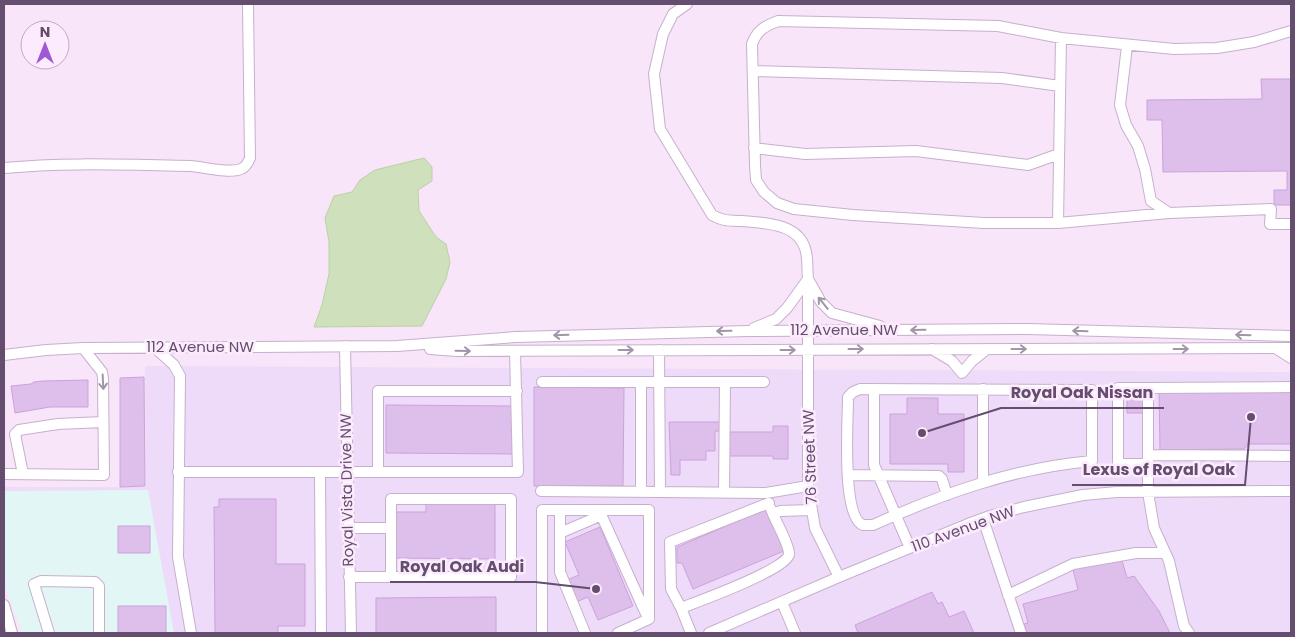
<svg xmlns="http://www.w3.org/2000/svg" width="1295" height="637" viewBox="0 0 1295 637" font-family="Poppins,sans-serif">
<rect width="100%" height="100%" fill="#f8e5f9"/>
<path fill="#eedaf9" d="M145,366L1291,372V633H28L4,576V487H146Z"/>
<path fill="#e2f6f5" d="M148,490L174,633H22L4,584V491Z"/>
<path fill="#cfe1bc" stroke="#bbd1a3" d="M424,158L432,167V181L418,190L419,211L436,237L446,244L450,262L446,279L422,326L314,327L322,305L329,274V242L325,218L334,196L352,192L360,180L375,170Z"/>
<path fill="#debeea" stroke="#cca2dc" d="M1261,79H1291V205H1274V190H1287V171L1163,172L1162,120H1147V100L1262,99Z
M144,377L145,486L120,487V378Z
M88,380V407H50L15,413L11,386L31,384L34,382L42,381Z
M534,387L624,388L623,486H534Z
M1291,388V444H1248L1244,449L1160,450L1159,390Z
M1127,393H1146V413H1127Z
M907,398H938V414H964V472H948V464H890V414H907Z
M386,405L514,406V454L386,453Z
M669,422H723V431H715V451H706V460H680V475H671Z
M773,426H788V459H773V456H727V432H773Z
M219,499H276V564H305V626H278V633H215L214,507H219Z
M426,502H495V559L395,558V512H426Z
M766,509L784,551L693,589L682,563H677V547Z
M118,526H150V553H118Z
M600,527L633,606L598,620L588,597L576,602L567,580L579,575L565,542Z
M1121,557L1127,578L1134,576L1159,611L1170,633H1026L1024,624L1028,623L1023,604L1078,590L1073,569Z
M932,592L938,604L942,602L949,617L964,611L974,633H858L855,625Z
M496,597V633H376V598Z
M118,606H166V633H118Z"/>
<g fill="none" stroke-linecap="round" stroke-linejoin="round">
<defs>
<path id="minor" d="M687,4L673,14L663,34L654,74L660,129L712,215C725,222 728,220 742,221C765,223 800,223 806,252C808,260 807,270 808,279V486L815,528L839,577
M1291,31L1254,42L1217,48L1174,49L1061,38L998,26L778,21C765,26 757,30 752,44L755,165L756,180L764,192L777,203L794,209L853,215L984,223H1058L1169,213L1271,209L1270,224H1291
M1127,46L1120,105L1126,125L1138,146L1145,169L1151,201L1169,213
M753,71L1002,78L1060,86
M754,148L805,154L916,151L1028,165L1059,154
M4,168C66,162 129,165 191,166C205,167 228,174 241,169C246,167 248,163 250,158L248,4
M1058,223L1061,38
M754,328L776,319L787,308L808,279L821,302L832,313L880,326
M345,346L351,633
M154,347L174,365L180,376L178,557L191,633
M430,349L457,351L1291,348
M932,349L952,361L962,373L972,361L987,349
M1277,349L1291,358
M4,355L46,350L83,348L397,346L516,337L748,331L1027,329L1291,336
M542,382H641V492
M641,382H764
M1148,388L1291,387
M860,389L1092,390V461C1014,468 944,493 873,525H863C841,516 848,421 848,397L853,392Z
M874,389V465L910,548
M1148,455L1291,456
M1148,464H1118V388H1148V492L1154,528L1169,561L1184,626L1189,633
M178,472H518L515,351
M320,472L321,633
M378,472V391H517
M4,474L104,475L103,378L102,372L83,348
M23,474L15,434L19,430L58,424L103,422
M848,475L939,476L942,479L947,495
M983,482V389
M541,491L660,492L659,350
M660,492L766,493L808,486
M724,493L725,382
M391,499H511V577H391Z
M771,509L773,514L780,511L811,510
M560,510V572L585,633
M599,510L647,616
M983,519L1021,633
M348,528H391
M560,533L602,515
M349,577H391
M1008,595L1073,564L1136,553H1165
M782,602L795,633
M4,605L12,633
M681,608L671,589L670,542L769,503
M49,633L34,584L41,581L95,582L99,586V633
M542,633V510H649V619
M618,633L649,619
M691,633L681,608C697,602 788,569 789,554C789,544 777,524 773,514
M709,633L839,577L968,524L990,516L1024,507L1083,495L1117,492L1291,491"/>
</defs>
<use href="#minor" stroke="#c6b0cc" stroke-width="12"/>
<use href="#minor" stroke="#fff" stroke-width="10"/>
</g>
<defs><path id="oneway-shaft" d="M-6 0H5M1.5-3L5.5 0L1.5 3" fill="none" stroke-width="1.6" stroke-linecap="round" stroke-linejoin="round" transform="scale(1.25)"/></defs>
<g stroke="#a394a9">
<use href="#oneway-shaft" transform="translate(823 303) rotate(-129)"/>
<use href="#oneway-shaft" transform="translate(918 330) rotate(179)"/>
<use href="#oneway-shaft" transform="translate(724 331) rotate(179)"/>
<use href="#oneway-shaft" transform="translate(1080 331) rotate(-178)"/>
<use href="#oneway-shaft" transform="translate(561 335) rotate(178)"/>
<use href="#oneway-shaft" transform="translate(1243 335) rotate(-178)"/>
<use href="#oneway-shaft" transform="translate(856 349)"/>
<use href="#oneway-shaft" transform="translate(1019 349)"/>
<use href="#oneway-shaft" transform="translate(1181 349)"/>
<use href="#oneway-shaft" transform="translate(626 350)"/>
<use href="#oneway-shaft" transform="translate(788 350)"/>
<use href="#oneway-shaft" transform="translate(463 351) rotate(1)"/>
<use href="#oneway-shaft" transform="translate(103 382) rotate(87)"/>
</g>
<g text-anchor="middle" stroke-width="5" stroke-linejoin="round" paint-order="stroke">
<g font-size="15" fill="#654d6f" stroke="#fcebfd">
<text x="844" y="335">112 Avenue NW</text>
<text x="200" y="352">112 Avenue NW</text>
<text transform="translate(810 457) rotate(-92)" y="5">76 Street NW</text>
<text transform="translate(347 490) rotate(-91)" y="5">Royal Vista Drive NW</text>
<text transform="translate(963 529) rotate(-20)" y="5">110 Avenue NW</text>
</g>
</g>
<path fill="none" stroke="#654d6f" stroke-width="2" d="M922 433L1001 408H1164M1251 417L1245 485H1072M596 589L535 582H390"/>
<g fill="#654d6f" stroke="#fcebfd" stroke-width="2">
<circle cx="922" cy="433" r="5"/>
<circle cx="1251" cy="417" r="5"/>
<circle cx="596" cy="589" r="5"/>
</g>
<g font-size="16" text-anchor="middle" font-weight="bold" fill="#654d6f" stroke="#fcebfd" stroke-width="5" stroke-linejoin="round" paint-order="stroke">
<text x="1082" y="398">Royal Oak Nissan</text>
<text x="1159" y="475">Lexus of Royal Oak</text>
<text x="462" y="572">Royal Oak Audi</text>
</g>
<rect width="1295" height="637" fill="none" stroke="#654d6f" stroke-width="10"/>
<g transform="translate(45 45)"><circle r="24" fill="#fcebfd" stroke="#c0acc4"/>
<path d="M0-4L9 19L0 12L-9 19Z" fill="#9f58d6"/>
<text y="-8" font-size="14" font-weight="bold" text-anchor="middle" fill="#654d6f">N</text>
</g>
</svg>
